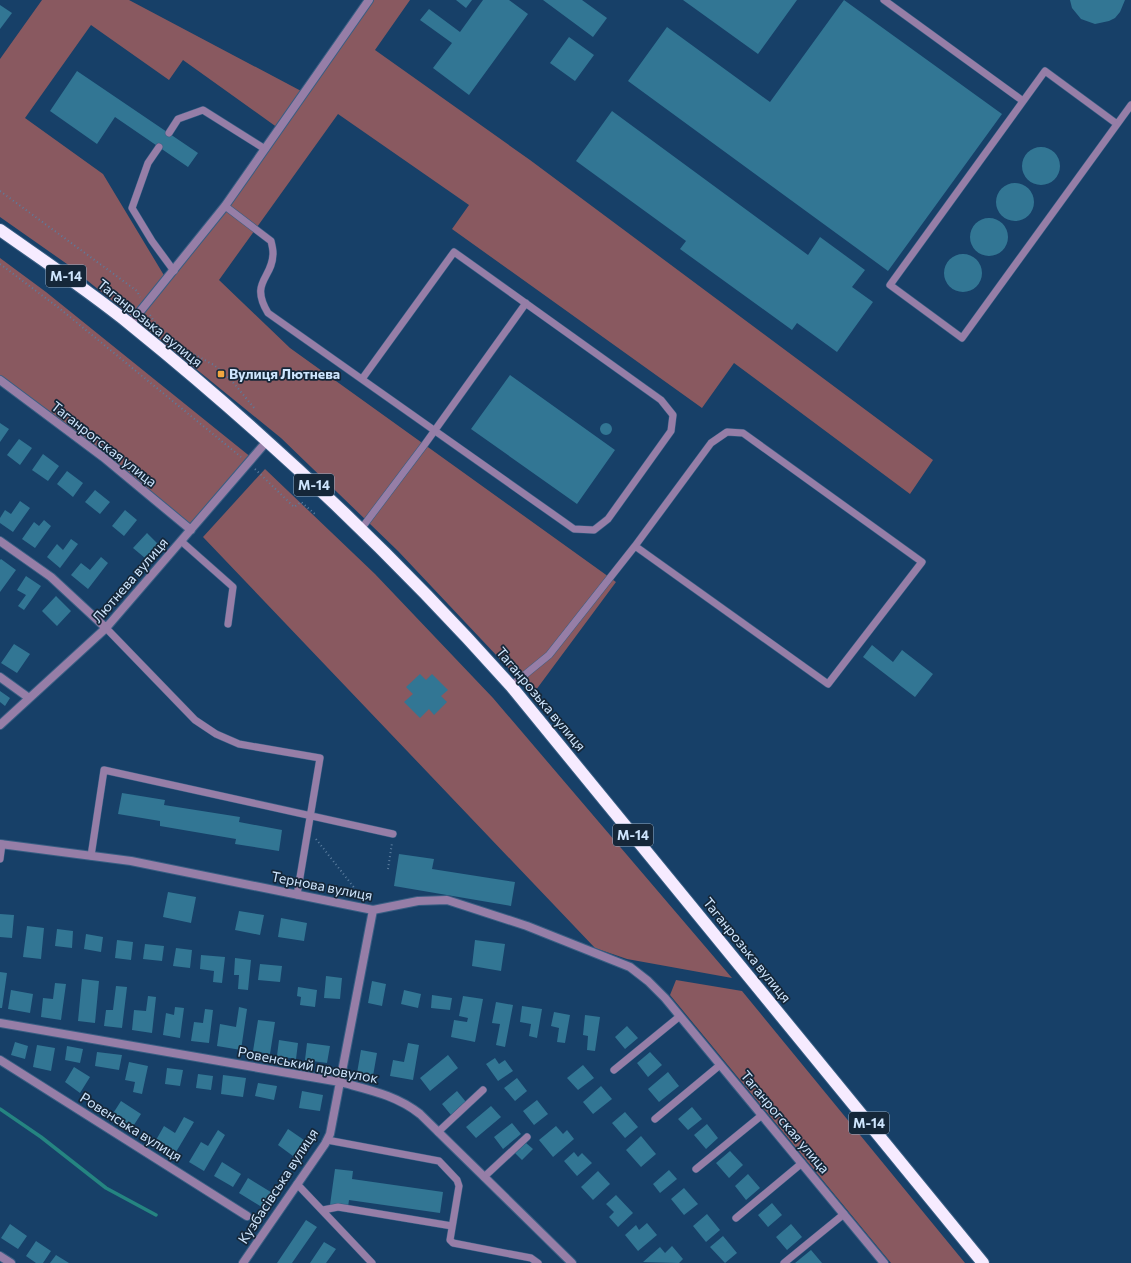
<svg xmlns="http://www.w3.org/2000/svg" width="1131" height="1263" viewBox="0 0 1131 1263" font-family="Commissioner,sans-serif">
<rect width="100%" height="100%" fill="#174068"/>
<path fill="#895960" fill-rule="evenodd" d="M42,0H129L303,92L369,0H410L375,50L530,160L933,460L910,494L734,363L702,408L452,229L469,205L338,114L219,280L290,348L616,582L533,694L398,551L281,438L67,264L0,217V59ZM91,25L169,80L183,60L278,128L168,282L103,174L25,118Z
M0,258L46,292L252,458L190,526L0,377Z
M265,469L375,574L493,698L732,978L627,959L595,948L203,537Z
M676,980L742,991L965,1263H891L670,995Z"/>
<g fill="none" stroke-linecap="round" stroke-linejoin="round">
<path stroke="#258581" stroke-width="3.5" d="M0,1109L41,1137L106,1188L156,1215"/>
</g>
<path fill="#327694" d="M456,0H472L466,8Z
M483,0H509L528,14L469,95L433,68L452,43L420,20L429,9L460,32Z
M543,0H582L607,18L593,37Z
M683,0H797L758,54Z
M844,0L1002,114L888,271L628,81L667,27L770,102Z
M1070,0H1125L1120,12L1115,18L1109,21L1095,24L1081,19L1072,8Z
M0,5L12,13L0,29Z
M569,37L594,55L575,81L550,63Z
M77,71L198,153L188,167L115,117L97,144L50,111Z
M612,111L808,255L820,237L865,270L852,287L873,302L837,352L797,323L792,330L680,249L686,241L576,161Z
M1022 166a19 19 0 1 1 38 0a19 19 0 1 1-38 0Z
M996 202a19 19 0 1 1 38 0a19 19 0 1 1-38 0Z
M970 237a19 19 0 1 1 38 0a19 19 0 1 1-38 0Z
M944 273a19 19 0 1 1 38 0a19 19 0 1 1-38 0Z
M510,375L615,450L577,504L471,429Z
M600 429a6 6 0 1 1 12 0a6 6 0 1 1-12 0Z
M0,423L9,429L0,442Z
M19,439L32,448L20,465L7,455Z
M43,454L59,466L48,481L32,470Z
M67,471L83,483L73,497L57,484Z
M95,490L110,502L100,514L85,502Z
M20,501L30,508L13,532L0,523V518L5,510L11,514Z
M125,510L137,520L124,536L112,526Z
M44,520L51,526L35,548L22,539L34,522L39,526Z
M147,533L158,544L145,558L133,548Z
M71,539L78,544L60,568L47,557L57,544L63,550Z
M101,557L108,563L88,589L71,575L81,563L90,570Z
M1,559L16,570L0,592V560Z
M26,576L41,586L24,610L18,606L26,595L17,590Z
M56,596L71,611L57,626L42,611Z
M14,644L30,654L17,673L1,663Z
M872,645L893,662L902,650L933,674L915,697L863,657Z
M420,674L426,680L432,674L448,690L441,696L447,702L434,715L429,709L420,718L404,702L413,694L406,687Z
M0,691L10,698L5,706L0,702Z
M122,793L165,800L164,805L240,817L239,822L282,830L279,851L235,844L236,839L160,826V821L118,814Z
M399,854L434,859L432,869L515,882L511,906L394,886Z
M168,892L196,897L191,923L163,917Z
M239,911L264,915L260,935L235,930Z
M0,914L14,915L12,938L0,937Z
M281,918L307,923L304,941L278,937Z
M27,926L44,928L41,959L23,957Z
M57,929L73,931L72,948L55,946Z
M86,934L103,937L101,952L84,949Z
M117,940L133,942L131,960L115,958Z
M475,940L505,944L501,971L472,966Z
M145,944L164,946L162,961L143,959Z
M176,948L192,950L190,968L173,966Z
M201,955L225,957L222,983L213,982L214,971L200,969Z
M235,958L251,960L248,990L238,989L239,975H234Z
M260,964L282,966L280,982L258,980Z
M0,972L7,973L2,1008H0Z
M326,976L342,978L340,999L324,998Z
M82,979L99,981L95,1023L78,1021Z
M372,981L386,984L382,1006L368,1003Z
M55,983L66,984L61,1020L41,1017L43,998L53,999Z
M116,986L127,987L122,1028L104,1026L106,1010H113Z
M298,987L317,990L315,1007L300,1005L301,997L297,996Z
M11,990L33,994L30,1013L8,1009Z
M404,990L421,994L418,1008L401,1004Z
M432,995L452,998L450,1010L431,1008Z
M148,996L156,997L152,1033L132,1030L134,1010L146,1011Z
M463,996L483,999L475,1042L451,1037L454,1020L467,1022L468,1018L459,1016Z
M496,1002L513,1005L505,1047L496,1045L500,1024L492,1023Z
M522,1006L542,1009L537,1038L529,1036L531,1024L520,1022Z
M175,1007L184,1008L180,1038L163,1035L166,1013L174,1015Z
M239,1007L247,1009L241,1050L217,1046L220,1024L236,1027Z
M205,1009L213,1010L209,1043L191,1041L194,1022L203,1023Z
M554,1012L570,1015L565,1043L557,1042L559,1028L551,1026Z
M585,1015L600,1017L595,1051L587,1050L588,1036L583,1035Z
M258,1020L275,1022L270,1054L253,1051Z
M627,1026L638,1038L625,1049L615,1037Z
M279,1040L298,1043L296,1059L277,1056Z
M15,1042L28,1046L25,1059L11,1055Z
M307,1043L330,1046L327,1063L305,1060Z
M408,1043L419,1045L413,1080L390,1076L393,1060L404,1062Z
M37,1045L55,1048L51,1071L33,1067Z
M67,1046L83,1049L80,1063L65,1060Z
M361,1050L377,1053L373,1076L357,1073Z
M97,1052L122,1055L119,1070L95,1066Z
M650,1052L662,1065L648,1077L637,1063Z
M448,1055L458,1068L430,1091L420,1078Z
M495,1058L499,1064L505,1060L513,1071L498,1081L486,1064Z
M129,1062L148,1066L142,1094L133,1092L135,1082L125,1080Z
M583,1065L594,1078L578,1090L567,1078Z
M74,1067L90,1077L80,1093L65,1082Z
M167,1068L183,1070L180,1086L165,1084Z
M668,1072L679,1086L659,1102L648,1089Z
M198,1074L213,1076L211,1090L196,1088Z
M223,1075L246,1078L243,1097L221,1094Z
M517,1078L527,1091L515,1101L504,1088Z
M258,1083L277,1086L274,1100L255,1096Z
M601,1086L612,1099L593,1114L583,1102Z
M302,1091L323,1095L320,1111L299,1108Z
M457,1091L466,1102L451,1115L442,1104Z
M537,1100L548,1114L534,1125L523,1111Z
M121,1101L141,1114L132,1128L112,1115Z
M491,1106L501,1117L476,1138L466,1127Z
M692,1107L702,1119L688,1130L678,1119Z
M625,1112L638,1127L625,1138L612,1123Z
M184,1117L194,1122L176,1152L156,1140L164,1126L175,1133Z
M512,1123L521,1134L503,1149L494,1137Z
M707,1124L718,1138L706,1149L694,1135Z
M556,1126L563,1134L567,1130L574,1139L553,1157L539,1140Z
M288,1129L304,1140L293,1156L278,1145Z
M218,1130L225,1135L204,1171L189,1162L201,1142L208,1146Z
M641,1136L656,1154L641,1167L626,1150Z
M526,1143L533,1149L522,1160L515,1153Z
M730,1151L743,1165L729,1178L716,1163Z
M574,1152L578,1157L582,1153L592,1163L577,1176L564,1161Z
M222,1162L241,1174L233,1187L214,1176Z
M335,1169L353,1171L352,1179L443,1192L440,1213L349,1200L348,1207L330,1205Z
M669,1170L677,1179L660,1193L653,1184Z
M598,1171L610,1184L593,1200L581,1187Z
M748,1174L760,1188L746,1200L735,1186Z
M248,1178L274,1194L265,1209L239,1193Z
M684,1188L698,1204L684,1215L671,1199Z
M616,1195L633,1213L618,1227L609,1217L614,1212L606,1204Z
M772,1203L782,1215L768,1227L758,1215Z
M707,1214L720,1230L706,1242L693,1226Z
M306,1220L317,1227L292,1263H277Z
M647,1223L657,1235L638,1251L625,1235L636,1225L639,1230Z
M10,1224L27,1236L18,1249L1,1238Z
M791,1224L802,1237L787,1250L776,1237Z
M723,1236L737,1253L725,1263L710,1247Z
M36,1241L51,1251L43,1263H36L26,1256Z
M324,1242L336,1249L326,1263H310Z
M672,1246L683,1259L679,1263L643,1262L660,1247L665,1253Z
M811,1250L822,1263H795Z
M56,1255L69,1263H50Z"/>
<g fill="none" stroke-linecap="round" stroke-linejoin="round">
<defs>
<path id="lane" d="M884,0L1023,101
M1117,124L1045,71L890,285L962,338L1131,105
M169,133L178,119L203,110L265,149
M159,147L148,163L132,208L152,241L174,271
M225,206L271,241C272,245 273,249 273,253C273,279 249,281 268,313L574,529L594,530L608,519L671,431L673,415L661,400L454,252L362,379
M361,529L425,444L526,303
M181,541L233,587L228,624
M106,628L195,720L216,734L239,744L320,758L297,895
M511,686L549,655L635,546L711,443L727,432L743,433L922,562L828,684L635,546
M91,856L104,770L393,834
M0,859L2,844
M614,1070L680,1016
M655,1119L720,1065
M438,1132L483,1090
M327,1140L439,1161L457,1180L459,1186L450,1240L453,1243L531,1258L538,1263
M696,1169L762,1115
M484,1177L527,1137
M297,1184L372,1263
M323,1210L338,1207L452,1226
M736,1218L802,1163
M784,1263L844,1214"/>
<path id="street" d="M130,324L225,206L369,0
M0,380L103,457L191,530
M0,541L51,577L106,628
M0,677L29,698
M0,725L106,628L267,441
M0,844L131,861L373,910L418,901L447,900L527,926L630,967L648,981L665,998L884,1263
M0,1023L340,1082C369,1090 396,1095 420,1114L572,1263
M0,1060L247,1216
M0,1256L11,1263
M243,1263L325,1144L330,1134L373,910"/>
<path id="highway" d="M0,230C44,261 89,291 131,325C267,435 395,556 511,686L983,1263"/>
</defs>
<use href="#lane" stroke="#385e83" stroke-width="8"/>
<use href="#street" stroke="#385e83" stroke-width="10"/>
<use href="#highway" stroke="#385e83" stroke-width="14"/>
<path stroke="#5b7d9f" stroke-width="2" stroke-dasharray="1 3" stroke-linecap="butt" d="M0,191L137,291L140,297
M0,264L59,308L241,457
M150,315L156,324L186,350L214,365L232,381L255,409
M255,469L294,507L301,502L315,514
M316,839L363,899
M388,869L392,843"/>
<use href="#lane" stroke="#967ea7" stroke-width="7"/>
<use href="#street" stroke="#967ea7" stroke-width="8"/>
<use href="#highway" stroke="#f6ebff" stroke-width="12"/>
</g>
<rect fill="#f1a640" stroke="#152739" stroke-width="1.5" x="217" y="370" width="8" height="8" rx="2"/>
<g text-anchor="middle" stroke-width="3.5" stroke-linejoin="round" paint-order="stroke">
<g fill="#152739" stroke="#96acc2" stroke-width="1">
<rect x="46" y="265" width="40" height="22" rx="3"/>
<rect x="294" y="474" width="40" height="22" rx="3"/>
<rect x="613" y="824" width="40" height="22" rx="3"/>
<rect x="849" y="1112" width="40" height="22" rx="3"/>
</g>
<g font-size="13" font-weight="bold" fill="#cee5fd">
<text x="66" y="281">М-14</text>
<text x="314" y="490">М-14</text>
<text x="633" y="840">М-14</text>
<text x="869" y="1128">М-14</text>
</g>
<g font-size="14" fill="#cee5fd" stroke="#152739">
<text transform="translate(150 323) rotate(39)" y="5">Таганрозька вулиця</text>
<text transform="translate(104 444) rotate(38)" y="5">Таганрогская улица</text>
<text transform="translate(130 580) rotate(-49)" y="5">Лютнева вулиця</text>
<text transform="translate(541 699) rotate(50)" y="5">Таганрозька вулиця</text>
<text transform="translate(322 886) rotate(11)" y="5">Тернова вулиця</text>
<text transform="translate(747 950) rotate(51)" y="5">Таганрозька вулиця</text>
<text transform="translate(308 1065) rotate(11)" y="5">Ровенський провулок</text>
<text transform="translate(785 1122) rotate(50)" y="5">Таганрогская улица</text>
<text transform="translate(131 1127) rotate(32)" y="5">Ровенська вулиця</text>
<text transform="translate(278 1186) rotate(-57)" y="5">Кузбасівська вулиця</text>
</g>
<g font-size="14" font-weight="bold" fill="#cee5fd" stroke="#152739" text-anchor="start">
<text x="229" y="379">Вулиця Лютнева</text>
</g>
</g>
</svg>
